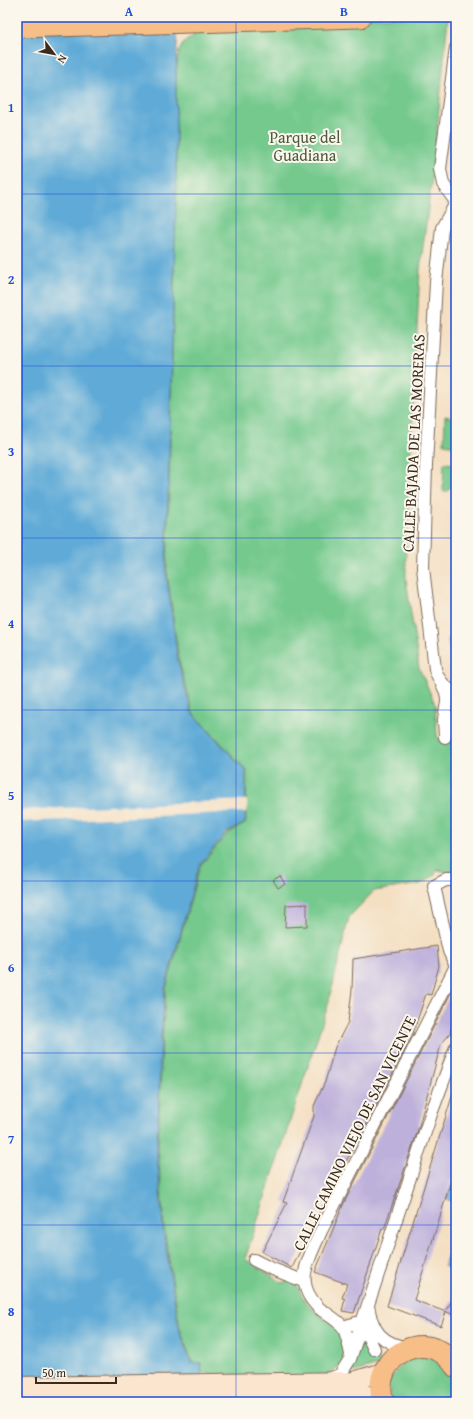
<svg xmlns="http://www.w3.org/2000/svg" width="473" height="1419" viewBox="0 0 473 1419" font-family="'Gentium Book Plus',serif">
<rect width="100%" height="100%" fill="#fbf7ec"/>
<filter id="ink" filterUnits="userSpaceOnUse"><feTurbulence type="fractalNoise" baseFrequency=".025" numOctaves="2"/><feDisplacementMap in="SourceGraphic" scale="8" xChannelSelector="R" yChannelSelector="G"/><feConvolveMatrix kernelMatrix="1 2 1 2 8 2 1 2 1" color-interpolation-filters="sRGB"/></filter>
<filter id="wash" filterUnits="userSpaceOnUse"><feTurbulence type="fractalNoise" baseFrequency=".012" numOctaves="4" result="noise"/><feDisplacementMap in="SourceGraphic" scale="16" xChannelSelector="R" yChannelSelector="G"/><feGaussianBlur stdDeviation="0.9" result="paint"/><feColorMatrix in="noise" values="0 0 0 0 0 0 0 0 0 0 0 0 0 0 0 0 0 1.4 0 .05"/><feComposite in="paint" operator="in"/></filter>
<g filter="url(#wash)">
<rect width="100%" height="100%" fill="#f4dfc2"/>
<path fill="#74c98d" stroke="#587a56" d="M194,17H448L433,171L420,269L406,547V579L419,668L435,704L437,736L442,742H451L452,732L456,727V873L437,870L434,876L420,884L374,891L349,917L328,1005L245,1259L283,1283L286,1281L296,1284C300,1290 302,1297 306,1303C320,1319 346,1326 345,1351C344,1363 338,1369 328,1375L232,1402L233,1374L202,1373L201,1363H192L180,1328L164,1228L158,1149L162,1040L166,989L200,866L227,834L246,823L247,771L193,713L179,661L167,571L176,200V74L179,51L184,42L193,37Z
M452,290L456,291V321L451,320Z
M445,416L453,418L456,426V446L444,444Z
M444,463L456,464V480L448,491H443Z
M448,639H454L456,642V668L451,655Z
M361,1342L375,1353L381,1364L347,1374Z
M434,1356C447,1371 461,1380 451,1402H391L388,1381L408,1357Z"/>
<path fill="#5faad7" stroke="#4d6a7a" d="M17,17H178L176,73V200L166,571L178,661L192,713L246,771L245,823L226,833L199,866L165,989L161,1039L157,1150L163,1228L179,1328L191,1363H201L203,1402H17Z
M453,1182L456,1183L455,1202L446,1199Z
M450,1249L456,1251L455,1270L444,1266Z"/>
<path fill="#f4dfc2" d="M247,800V812L17,822V810Z"/>
<g id="blocks">
<path fill="#bdb1db" d="M280,876L285,884L278,888L273,880Z
M307,904V926L285,927L286,905Z
M437,946L439,966L431,995L426,994L412,1036L359,1139H358L317,1216L292,1268L262,1252L287,1203L283,1202L314,1116V1106L325,1082L335,1047L348,1022L352,990L353,959Z
M456,983V1011L450,1034L441,1044L417,1133L384,1229H382L354,1313L342,1311L345,1299L342,1298L347,1284L315,1272L344,1203Z
M454,1090L456,1091V1165L414,1300L446,1312L441,1326L387,1306Z
M456,1295V1316L445,1311Z"/>
</g>
</g>
<g filter="url(#ink)">
<use href="#blocks" fill-opacity="0" stroke="#7c6957" stroke-width="1"/>
<g fill="none" stroke-linecap="round" stroke-linejoin="round">
<defs>
<path id="minor" d="M456,48L440,169L443,184L456,202
M456,203L442,228L436,282L426,465L423,568L435,669C439,682 445,687 456,694
M443,686C451,699 445,707 444,720C444,726 445,731 445,737
M446,734L449,725L456,716
M456,880H446L434,886L449,951L456,966
M254,1260L270,1268L303,1281
M368,1306C373,1333 382,1343 408,1348
M343,1327L363,1321L367,1334L374,1349
M351,1354C349,1346 347,1334 343,1327C338,1320 326,1314 319,1308C292,1282 309,1260 321,1231L456,966
M328,1379L340,1375L350,1359L431,1114L456,1047"/>
<path id="secondary" d="M17,1386L353,1381L383,1372
M17,1400L356,1395H369L382,1400"/>
<path id="trunk" d="M17,27L360,17
M383,1402C369,1355 429,1324 456,1367"/>
</defs>
<use href="#minor" stroke="#7c6957" stroke-width="14"/>
<use href="#secondary" stroke="#7c6957" stroke-width="20"/>
<use href="#trunk" stroke="#7c6957" stroke-width="23"/>
<use href="#minor" stroke="#fff" stroke-width="12"/>
<use href="#secondary" stroke="#fce5cf" stroke-width="18"/>
<use href="#trunk" stroke="#f7be88" stroke-width="21"/>
</g>
</g>
<path fill="none" stroke="#1d4ed8" stroke-width="1" stroke-opacity="0.55" d="M236,17V1402M17,194H456M17,366H456M17,538H456M17,710H456M17,881H456M17,1053H456M17,1225H456"/>
<g text-anchor="middle" stroke-width="4" stroke-linejoin="round" paint-order="stroke">
<g font-size="16" fill="#4c5a3f" stroke="#fbf7ec">
<text x="305" y="143">Parque del<tspan x="305" dy="18">Guadiana</tspan></text>
</g>
<g font-size="16" fill="#3b2a1e" stroke="#fbf7ec">
<text transform="translate(413 443) rotate(-87)" y="6">CALLE BAJADA DE LAS MORERAS</text>
<text transform="translate(354 1133) rotate(-64)" y="6">CALLE CAMINO VIEJO DE SAN VICENTE</text>
</g>
</g>
<rect width="473" height="1419" fill="none" stroke="#fbf7ec" stroke-width="44"/>
<g transform="translate(54 54) rotate(122)" stroke="#fbf7ec" stroke-width="3" paint-order="stroke">
<path d="M0-3L7 15L0 10L-7 15Z" fill="#3b2a1e"/>
<text y="-6" font-size="11" font-weight="bold" text-anchor="middle" fill="#3b2a1e">N</text>
</g>
<path d="M36 1377v6h80v-6" fill="none" stroke="#3b2a1e" stroke-width="2"/>
<text x="42" y="1377" font-size="12" fill="#3b2a1e" stroke="#fbf7ec" stroke-width="3" paint-order="stroke">50 m</text>
<rect x="22" y="22" width="429" height="1375" fill="none" stroke="#1d4ed8" stroke-width="1.5"/>
<g font-size="13" text-anchor="middle" font-weight="bold" fill="#1d4ed8">
<text x="129" y="16">A</text>
<text x="344" y="16">B</text>
<text x="11" y="112">1</text>
<text x="11" y="284">2</text>
<text x="11" y="456">3</text>
<text x="11" y="628">4</text>
<text x="11" y="800">5</text>
<text x="11" y="972">6</text>
<text x="11" y="1144">7</text>
<text x="11" y="1316">8</text>
</g>
</svg>
